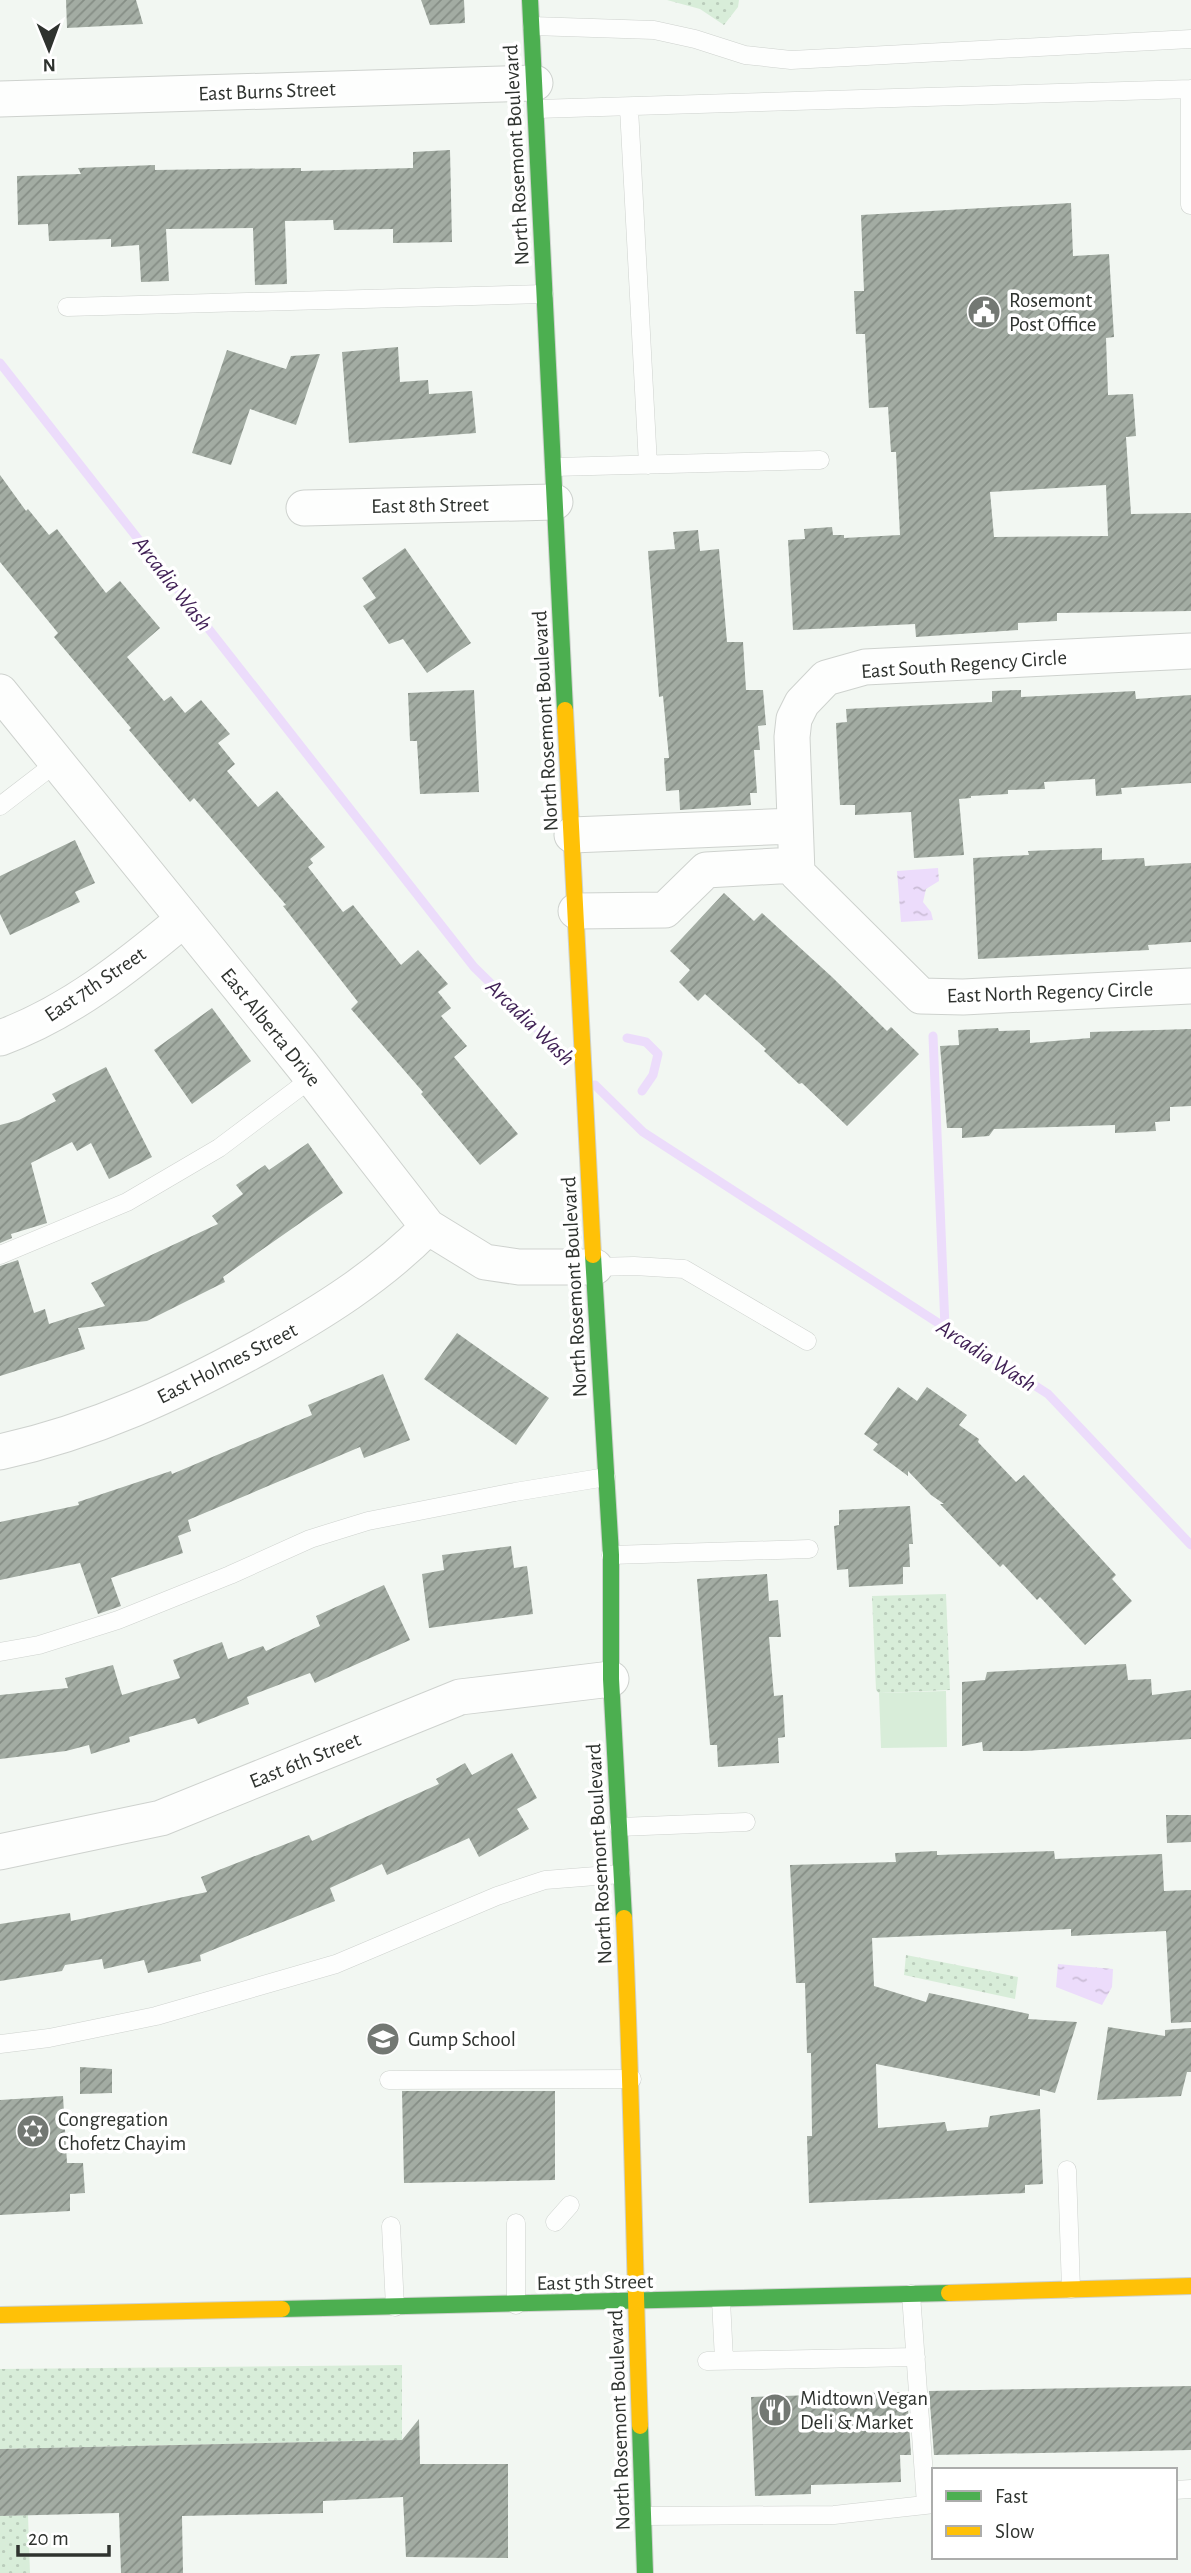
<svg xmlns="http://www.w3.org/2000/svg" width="1191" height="2573" viewBox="0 0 1191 2573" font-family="'Alegreya Sans',sans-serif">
<defs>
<pattern id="grass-dots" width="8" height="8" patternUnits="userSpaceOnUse" patternTransform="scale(1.75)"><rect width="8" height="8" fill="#d8edd9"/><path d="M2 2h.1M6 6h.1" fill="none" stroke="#baccbb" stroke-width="1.8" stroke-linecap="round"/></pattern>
<pattern id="water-ripples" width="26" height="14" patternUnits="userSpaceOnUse" patternTransform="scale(1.75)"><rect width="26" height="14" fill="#ecdcfb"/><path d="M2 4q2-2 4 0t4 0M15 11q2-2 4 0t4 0" fill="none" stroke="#cbbdd7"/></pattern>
<pattern id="building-hatch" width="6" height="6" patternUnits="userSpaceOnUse" patternTransform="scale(1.75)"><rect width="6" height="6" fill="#a3aca3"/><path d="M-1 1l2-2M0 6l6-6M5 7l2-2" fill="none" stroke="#858d85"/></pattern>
</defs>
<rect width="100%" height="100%" fill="#f2f7f2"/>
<path fill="url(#grass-dots)" d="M667,0H739L738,7L724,25L700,9Z
M946,1594L950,1690L879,1693L876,1690L872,1596Z
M906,1955L1018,1977L1015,1999L904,1975Z
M402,2365V2440L0,2449V2369Z
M28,2515L30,2573H0V2516Z"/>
<path fill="#d8edd9" d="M946,1691L947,1747L881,1748L879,1693Z"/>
<path fill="url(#water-ripples)" d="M938,868L939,881L926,889L923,902L931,912L933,920L901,922L897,871Z
M1058,1964L1113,1969L1112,1987L1102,2005L1056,1987Z"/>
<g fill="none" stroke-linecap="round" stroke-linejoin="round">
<path stroke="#ecdcfb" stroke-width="9" d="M0,363L474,967L569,1060
M933,1036L945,1327
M627,1038L646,1042L658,1054L653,1075L642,1091
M595,1085L643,1132L1048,1394L1191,1545"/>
</g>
<path fill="url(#building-hatch)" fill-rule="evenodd" d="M66,0H136L143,24L67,28Z
M421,0H464L465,23L430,25Z
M450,150L452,242L393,243V229L334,230L333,220L285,221L287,284L255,285L253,228L166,229L169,281L141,282L139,245L111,247V239L49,241L48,224L18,225L17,176L81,174L78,168L155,165V170L301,168V171L413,168V152Z
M1071,203L1073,256L1109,254L1114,337L1106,338L1108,395L1133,394L1136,436L1126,437L1131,514L1191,513V611L1057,613V621L1018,623V630L916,637L915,624L793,630L788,540L805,539L804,529L832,527L833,535H844V538L900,535L896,452H891L888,407L869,408L865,334H856L854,291H864L861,215ZM1106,485L1108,536L994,537L990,492Z
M398,347L400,382L428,380L429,394L472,391L476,433L349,443L342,352Z
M227,350L286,369L291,356L320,354L296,425L250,409L231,465L192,453Z
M0,475L26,511L28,509L49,535L57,529L106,593L120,581L160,628L127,657L164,701L171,696L185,713L201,700L230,734L218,743L235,764L227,771L258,807L277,791L325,847L310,859L313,863L308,867L343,912L353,905L401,965L418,950L448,984L438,992L451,1008L441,1016L467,1046L454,1057L518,1134L480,1165L421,1094L423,1092L351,1009L358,1002L283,906L286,905L194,798L190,802L129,730L131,728L54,637L58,633L0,562Z
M698,530L700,551L719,549L727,642H743L746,690H763L766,725L758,726L760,750H754L757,793H750L751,805L680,810L679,790L666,791L664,758H669L663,696L659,697L648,551L675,549L673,532Z
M405,548L471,643L427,673L403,639L389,644L363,606L376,598L362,578Z
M474,690L479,792L420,794L417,741H410L408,693Z
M1021,690V697L1135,691L1136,699L1191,695V783L1121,788L1122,794L1096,796L1095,779L1044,782L1045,789L1008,790V794L971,796V798L959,799L964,855L914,858L911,812L855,815V805H840L836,723L847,722L846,709L992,702V691Z
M75,840L95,883L75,892L80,902L10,935L0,914V876Z
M1102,848V860L1144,858L1145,866L1191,863V942L1148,945L1149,950L978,959L973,858L1029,855L1028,851Z
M724,893L754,921L762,913L832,977L887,1031L891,1027L919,1054L847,1126L802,1083L799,1084L764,1051L766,1049L705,994L698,1001L679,982L690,970L670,951Z
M212,1008L251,1061L192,1104L154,1050Z
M998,1028L999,1031L1030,1030V1043L1090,1038V1032L1191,1029V1106L1170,1107V1121L1155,1122L1156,1131L1115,1133V1125L994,1129L989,1136L962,1138V1128H947L940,1046L959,1045L958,1030Z
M106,1067L152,1157L109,1179L91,1143L77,1151L72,1142L31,1163L47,1223L11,1234L12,1238L0,1243V1125L19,1120L56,1101L52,1094Z
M308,1143L343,1193L223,1277L225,1282L147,1321L78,1328L85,1349L0,1376V1266L18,1260L34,1313L45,1309L49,1324L105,1306L91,1283L218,1224L212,1216L243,1194L236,1185L265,1165L269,1170Z
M457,1333L549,1398L516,1445L424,1379Z
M383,1374L410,1440L364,1458L360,1447L188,1520L191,1531L178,1536L183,1553L111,1578L121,1606L98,1614L80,1563L0,1580V1522L79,1505L78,1502L171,1471L172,1474L312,1415L308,1405Z
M898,1387L917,1401L927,1387L967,1415L959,1425L979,1439L978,1442L1016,1482L1024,1475L1116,1575L1112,1579L1132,1601L1085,1645L1040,1597L1037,1600L1003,1564L1000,1567L940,1504H944L931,1495L908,1471V1476L873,1450L878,1444L864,1434Z
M910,1506L913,1544H909L910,1567H903V1584L849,1587L848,1569L837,1570L834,1526L839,1525V1510Z
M511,1546L514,1568L527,1566L533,1614L429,1628L422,1574L444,1570L442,1555Z
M767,1574L769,1601L778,1600L781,1637H769L774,1696L783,1695L785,1737L778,1738L779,1763L718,1767L717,1745H710L697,1579Z
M384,1585L410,1640L315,1683L310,1673L247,1697L249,1704L198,1724L195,1718L129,1737L130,1742L91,1754L89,1745L66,1751L0,1759V1695L68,1688L65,1678L113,1665L122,1695L180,1678L173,1660L222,1642L228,1659L263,1646L266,1651L320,1626L316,1616Z
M1126,1664L1128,1680L1151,1679L1152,1695L1191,1690V1739L1026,1751H983L982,1742L962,1746V1682L985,1680L987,1672Z
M512,1753L537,1798L517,1809L529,1829L479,1857L469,1838L387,1875L382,1864L330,1888L335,1901L200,1955L201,1961L148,1973L144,1960L104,1969L102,1959L65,1965L62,1971L0,1981V1924L70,1913L71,1921L207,1892L201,1877L309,1835L312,1841L439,1784L436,1779L465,1763L472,1775Z
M1166,1815H1191V1842L1167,1843Z
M937,1851V1855L1054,1851L1055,1859L1162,1854L1164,1891L1191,1890V2022L1171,2023L1166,1931L1071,1936V1929L872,1938L874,1986L926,2002L929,1993L1029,2014L1028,2019L1077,2022L1055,2093L1040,2089V2096L876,2064L878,2128L945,2122L947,2131L988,2127L990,2116L1040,2109L1043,2184L1025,2185V2193L809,2203L807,2136H812L811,2053H807L805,1983H796L790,1865L896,1862L895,1853Z
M1108,2027L1165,2036V2030L1191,2028V2072H1187L1181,2096L1097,2100Z
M80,2067L112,2069V2093L80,2094Z
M402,2091H555V2180L404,2183Z
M63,2096L67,2163H83L85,2193L70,2194V2211L0,2215V2100Z
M1191,2386V2450L934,2455L929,2391Z
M898,2392H907L911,2455H900L901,2482L811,2485V2494L755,2496L751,2397Z
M419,2419L420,2464H508V2558L406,2557L403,2497L323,2501V2513L182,2516L183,2573H121L119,2513L0,2516V2449L402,2440Z"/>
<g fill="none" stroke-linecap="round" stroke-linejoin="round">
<defs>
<path id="lane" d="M532,26L654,30L695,39L745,55L791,60L1191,39
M1190,89V205
M629,108L648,465
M537,109L1191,89
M67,307L544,294
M554,467L820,460
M0,806L56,763
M0,1255L127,1202L219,1148L312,1078
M595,1267L634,1266L684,1269L807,1341
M611,1555L809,1549
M0,1652L39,1645L118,1620L230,1575L310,1539L368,1521L515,1492L606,1477
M619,1827L746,1822
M0,2044L49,2038L156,2016L336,1964L497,1896L545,1880L621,1874
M389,2080L632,2079
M1067,2170L1071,2289
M555,2222L570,2205
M516,2223V2305
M391,2226L395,2307
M911,2294L926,2504
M721,2300L724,2360
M707,2361L916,2357
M1175,2490L1191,2489
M644,2516L834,2515L934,2504"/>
<path id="street" d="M0,99L535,83
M304,508L555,502
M1191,651L865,667L826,678L802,703L794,719L792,737L797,873L921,996L963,997L1191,986
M0,692L302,1065L428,1227L485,1262L519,1267H595
M572,835L794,826
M576,911L665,910L706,870L796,865
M0,1038C69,1013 128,966 184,919
M0,1452C95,1431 176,1393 260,1347C321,1313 379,1277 428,1227
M0,1852L161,1818L460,1697L611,1679"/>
<path id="fast" d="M530,0L565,710
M593,1255L611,1555V1679L624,1918
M282,2309L949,2293
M640,2426L645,2573"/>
<path id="slow" d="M565,710L593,1255
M624,1918C632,2087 634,2257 640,2426
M949,2293L1191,2286
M0,2315L282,2309"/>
</defs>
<use href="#lane" stroke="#ced2ce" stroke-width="19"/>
<use href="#street" stroke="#ced2ce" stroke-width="37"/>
<use href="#fast" stroke="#ced2ce" stroke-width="18"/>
<use href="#slow" stroke="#ced2ce" stroke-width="18"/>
<use href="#lane" stroke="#fdfefd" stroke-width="18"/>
<use href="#street" stroke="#fdfefd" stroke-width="35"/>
<use href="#fast" stroke="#4caf50" stroke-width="16"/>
<use href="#slow" stroke="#ffc107" stroke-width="16"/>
</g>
<defs>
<symbol id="civic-disc" viewBox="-11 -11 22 22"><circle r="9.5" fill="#737873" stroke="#fff"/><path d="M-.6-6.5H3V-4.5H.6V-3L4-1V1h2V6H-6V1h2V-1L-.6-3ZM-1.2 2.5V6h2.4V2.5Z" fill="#fff"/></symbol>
<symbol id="school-disc" viewBox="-11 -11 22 22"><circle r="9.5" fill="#737873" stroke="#fff"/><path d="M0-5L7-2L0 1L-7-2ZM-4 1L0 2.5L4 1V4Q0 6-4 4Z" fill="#fff"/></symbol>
<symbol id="synagogue-disc" viewBox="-11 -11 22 22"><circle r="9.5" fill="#737873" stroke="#fff"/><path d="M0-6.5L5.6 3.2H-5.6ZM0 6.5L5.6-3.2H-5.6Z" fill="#fff"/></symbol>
<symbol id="restaurant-disc" viewBox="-11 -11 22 22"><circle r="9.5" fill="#737873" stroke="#fff"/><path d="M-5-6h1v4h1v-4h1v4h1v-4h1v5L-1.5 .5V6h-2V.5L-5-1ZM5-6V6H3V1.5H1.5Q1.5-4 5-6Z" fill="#fff"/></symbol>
</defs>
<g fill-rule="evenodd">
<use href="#civic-disc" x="965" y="293" width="38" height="38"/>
<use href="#school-disc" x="364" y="2020" width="38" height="38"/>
<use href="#synagogue-disc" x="14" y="2112" width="38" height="38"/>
<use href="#restaurant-disc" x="756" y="2391" width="38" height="38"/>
</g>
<g text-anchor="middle" stroke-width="7" stroke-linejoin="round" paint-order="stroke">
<g font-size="21" fill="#2f332f" stroke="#fff">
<text transform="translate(267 91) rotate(-2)" y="7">East Burns Street</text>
<text transform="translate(516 155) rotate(-93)" y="7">North Rosemont Boulevard</text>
<text transform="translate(430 505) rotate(-1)" y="7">East 8th Street</text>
<text transform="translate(964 664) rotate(-4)" y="7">East South Regency Circle</text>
<text transform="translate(545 721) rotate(-93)" y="7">North Rosemont Boulevard</text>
<text transform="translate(95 984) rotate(-34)" y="7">East 7th Street</text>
<text transform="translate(1050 992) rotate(-2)" y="7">East North Regency Circle</text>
<text transform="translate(271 1027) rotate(51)" y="7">East Alberta Drive</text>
<text transform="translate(574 1287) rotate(-93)" y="7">North Rosemont Boulevard</text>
<text transform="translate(227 1363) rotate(-27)" y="7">East Holmes Street</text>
<text transform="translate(305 1760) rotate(-22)" y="7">East 6th Street</text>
<text transform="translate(599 1854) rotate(-93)" y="7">North Rosemont Boulevard</text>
<text transform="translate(595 2282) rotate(-1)" y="7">East 5th Street</text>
<text transform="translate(619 2420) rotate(-92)" y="7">North Rosemont Boulevard</text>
</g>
<g font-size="21" fill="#2f332f" stroke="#fff" text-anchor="start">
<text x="1009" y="307">Rosemont<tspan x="1009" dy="24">Post Office</tspan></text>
<text x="408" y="2046">Gump School</text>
<text x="58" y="2126">Congregation<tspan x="58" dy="24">Chofetz Chayim</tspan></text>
<text x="800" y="2405">Midtown Vegan<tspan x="800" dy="24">Deli &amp; Market</tspan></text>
</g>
<g font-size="23" font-style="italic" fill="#3f1f54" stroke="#fff">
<text transform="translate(173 583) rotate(52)" y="8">Arcadia Wash</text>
<text transform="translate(531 1022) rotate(44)" y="8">Arcadia Wash</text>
<text transform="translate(987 1355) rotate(33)" y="8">Arcadia Wash</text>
</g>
</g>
<rect x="932" y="2468" width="245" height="91" fill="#ffffff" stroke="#acadac" stroke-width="2"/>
<rect x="946" y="2491" width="35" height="10" fill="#4caf50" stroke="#acadac" stroke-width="2"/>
<text x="995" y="2503" font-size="21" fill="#2f332f">Fast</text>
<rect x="946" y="2526" width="35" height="10" fill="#ffc107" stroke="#acadac" stroke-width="2"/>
<text x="995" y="2538" font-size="21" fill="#2f332f">Slow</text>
<g transform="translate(49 49) rotate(179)" stroke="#ffffff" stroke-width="5" paint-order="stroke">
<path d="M0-5L12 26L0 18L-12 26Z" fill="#2f332f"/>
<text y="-10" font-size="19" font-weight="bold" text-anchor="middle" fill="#2f332f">N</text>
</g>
<path d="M18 2545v10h91v-10" fill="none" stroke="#2f332f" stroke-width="3.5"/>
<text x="28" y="2545" font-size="21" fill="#2f332f" stroke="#ffffff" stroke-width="5" paint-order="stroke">20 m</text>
</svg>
